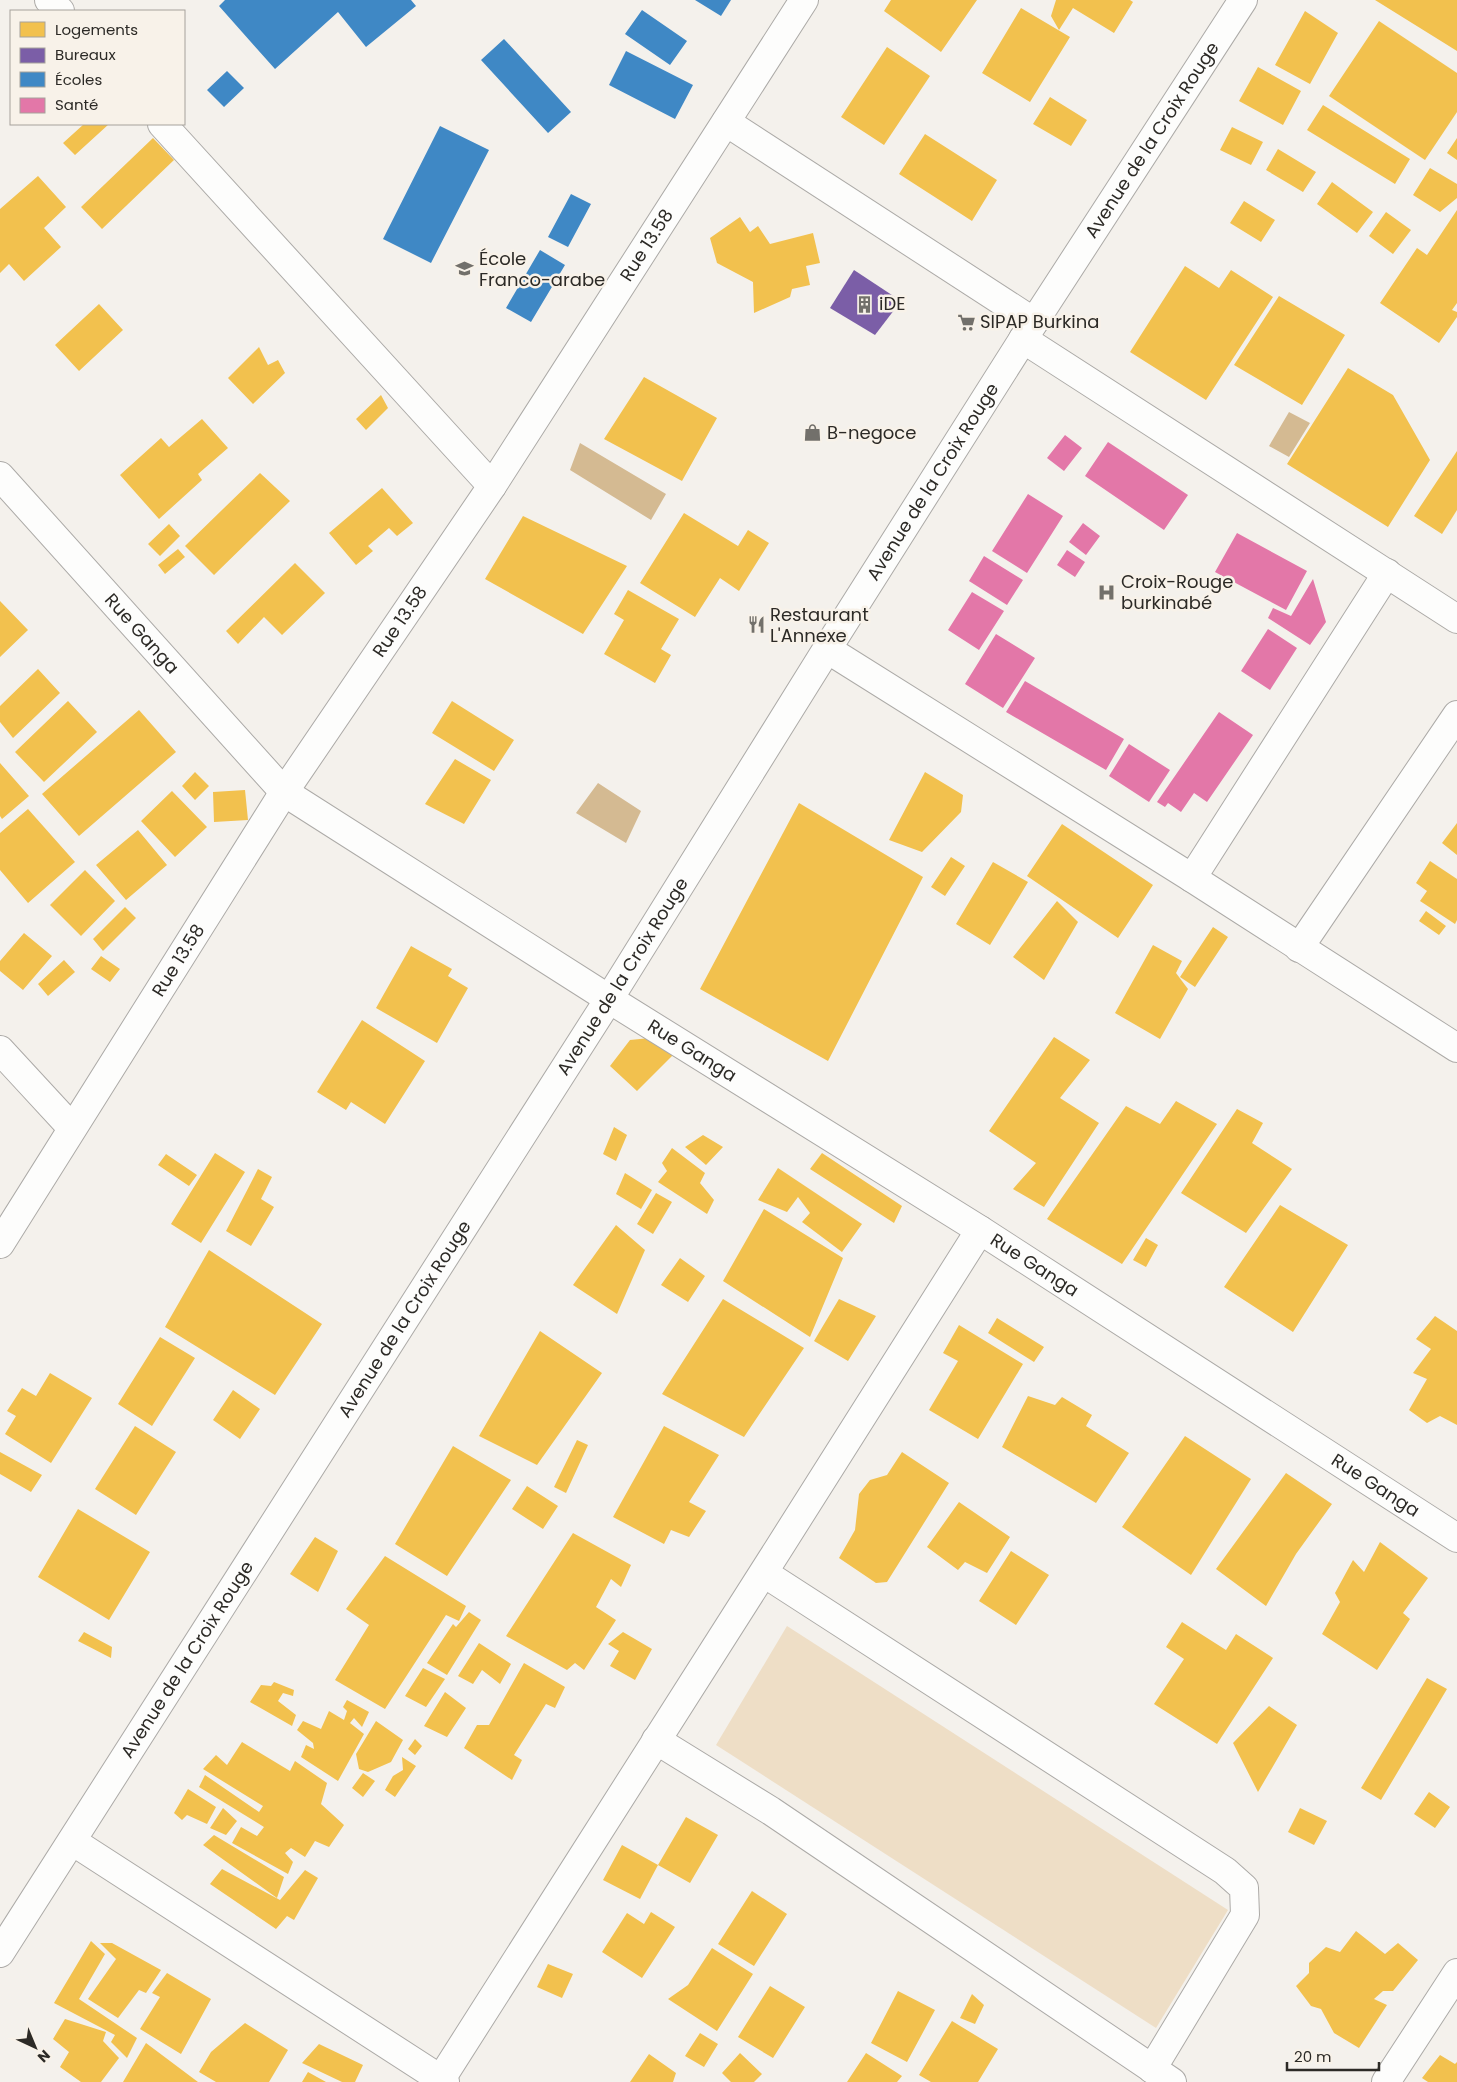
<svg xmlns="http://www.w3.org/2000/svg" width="1457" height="2082" viewBox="0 0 1457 2082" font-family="Poppins,sans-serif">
<rect width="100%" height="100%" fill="#f4f1ec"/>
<path fill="#eedec6" d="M787,1626L1228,1910L1156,2028L716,1745Z"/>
<path fill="#d4ba92" d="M1289,412L1310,423L1289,457L1269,446Z
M580,443L666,494L651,520L570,470Z
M598,783L641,811L626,843L576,813Z"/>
<path fill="#f2c14e" d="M891,0H977L941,52L884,11Z
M1056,0H1130L1133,2L1114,33L1073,8L1059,30L1051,16Z
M1375,0H1457V51Z
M1021,8L1070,37L1030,102L982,73Z
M1305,11L1338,33L1310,84L1275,65Z
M1379,21L1457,73V112L1425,160L1329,96Z
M887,47L930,76L884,145L841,117Z
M1258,67L1301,91L1283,125L1239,101Z
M1050,97L1087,120L1071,146L1033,124Z
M1323,105L1410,159L1395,184L1307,130Z
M84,124H109L75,155L63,143Z
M1232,127L1263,142L1251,165L1220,150Z
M925,134L997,180L972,221L899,174Z
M153,138L174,160L102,229L81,207Z
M1457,138V160L1447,153Z
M1278,149L1316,172L1303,192L1266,170Z
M1430,168L1457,184V198L1440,212L1413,195Z
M38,176L66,207L44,228L61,247L24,281L9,264L0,273V209Z
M1332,182L1373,212L1357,233L1317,204Z
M1244,201L1275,220L1261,242L1230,223Z
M1457,210V303L1452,310L1457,312V317L1439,343L1380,303L1417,248L1427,255Z
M1386,212L1411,230L1393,254L1369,236Z
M740,217L750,232L758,226L770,244L813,233L820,263L806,266L810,285L792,289L790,297L754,313L753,282L717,263L710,238Z
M1185,266L1219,288L1231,270L1273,297L1206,400L1130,352Z
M1279,296L1345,335L1302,405L1234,365Z
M99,304L123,330L79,371L55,345Z
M259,347L268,365L278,360L285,373L253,404L228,378Z
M1348,368L1393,395L1430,460L1388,527L1287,464Z
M644,377L717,418L682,481L604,439Z
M381,395L388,408L366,430L356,419Z
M202,419L228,448L198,474L202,480L159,519L120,475L161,438L169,447Z
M1457,451V510L1442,534L1414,516Z
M260,473L290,501L214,575L185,546Z
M382,488L413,523L397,536L389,528L368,546L373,551L356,565L329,533Z
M684,513L738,546L748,530L769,543L739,591L720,578L695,617L640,583Z
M523,516L627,566L583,634L485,579Z
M169,524L180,536L160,556L148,544Z
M178,549L185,557L165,574L158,565Z
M295,563L325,593L282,635L264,617L238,644L226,631Z
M628,590L679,619L661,649L671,655L655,683L604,654L624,620L614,614Z
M0,601L28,630L0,657Z
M38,669L60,693L13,738L0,722V706Z
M68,701L97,732L44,782L15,752Z
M452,701L514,740L494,771L432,733Z
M139,710L176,752L79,836L42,794Z
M455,759L491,780L464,824L425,804Z
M0,763L29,796L2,819L0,816Z
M195,772L209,786L195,800L182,786Z
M925,772L963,795L961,812L922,852L889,840Z
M245,790L248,820L214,822L213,792Z
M172,791L207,827L175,857L141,821Z
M799,803L923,877L828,1061L700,989Z
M28,809L75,862L28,903L0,870V833Z
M1457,823V855L1442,843Z
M1062,824L1153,885L1118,938L1027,876Z
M138,830L167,865L126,900L96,865Z
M951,857L965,866L945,896L931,887Z
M1430,861L1457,879V920L1455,924L1420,901L1427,891L1416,883Z
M993,862L1028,882L990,945L956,924Z
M85,870L115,901L81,936L50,905Z
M1057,901L1078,922L1044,980L1013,957Z
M125,907L136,918L103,951L93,939Z
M1426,911L1446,926L1439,935L1419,921Z
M1213,927L1228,937L1195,987L1180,977Z
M24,933L52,956L23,990L0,971V961Z
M1153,945L1182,961L1176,973L1188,989L1160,1039L1115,1013Z
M411,946L452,969L448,976L468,988L437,1043L376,1008Z
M101,956L120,969L110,982L91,969Z
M64,960L75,972L48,996L38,984Z
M362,1020L425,1061L385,1124L351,1102L346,1110L317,1092Z
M1054,1037L1090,1060L1060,1098L1099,1123L1044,1207L1013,1189L1036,1163L989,1131Z
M650,1038L673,1055L637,1091L610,1066L630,1040Z
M1176,1101L1217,1124L1122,1264L1047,1219L1126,1106L1160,1124Z
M1237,1109L1263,1123L1252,1143L1292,1169L1246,1233L1181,1193Z
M614,1127L627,1135L616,1161L603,1154Z
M703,1135L723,1147L706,1165L685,1147Z
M672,1148L705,1173L700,1183L714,1200L707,1214L658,1182L667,1171L662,1163Z
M215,1153L245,1172L201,1243L171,1224Z
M822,1153L902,1206L894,1223L810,1169Z
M166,1154L197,1175L189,1186L158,1165Z
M778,1168L862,1224L842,1252L802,1222L810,1213L798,1197L787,1212L758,1200Z
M258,1169L272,1177L261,1199L274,1207L251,1246L226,1231Z
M625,1173L652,1190L641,1209L616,1194Z
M656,1193L672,1202L653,1234L637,1224Z
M1280,1205L1348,1245L1293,1332L1224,1287Z
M764,1209L843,1258L810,1337L723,1281Z
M616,1225L645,1250L617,1314L573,1285Z
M1146,1238L1158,1245L1146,1267L1133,1260Z
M209,1250L322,1324L275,1395L165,1327Z
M680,1258L705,1276L688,1302L661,1285Z
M723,1299L804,1348L744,1437L662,1394Z
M839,1299L876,1316L848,1361L814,1341Z
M1435,1316L1457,1331V1425L1440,1416L1427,1423L1409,1410L1427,1379L1413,1373L1431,1349L1416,1339Z
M997,1318L1044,1347L1034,1362L988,1333Z
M959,1325L1023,1364L978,1439L929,1410L958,1361L943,1353Z
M540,1331L602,1373L537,1465L479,1436Z
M160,1337L195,1358L152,1426L118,1404Z
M50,1373L92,1398L51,1463L5,1434L16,1416L7,1411L22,1388L36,1396Z
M233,1390L260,1409L240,1439L213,1420Z
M1028,1396L1055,1405L1062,1397L1092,1415L1086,1426L1129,1453L1096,1503L1002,1447Z
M135,1426L176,1452L136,1515L95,1489Z
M664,1426L719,1455L689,1502L706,1511L689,1537L671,1530L664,1544L613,1517Z
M1185,1436L1251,1479L1191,1575L1122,1527Z
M577,1440L588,1445L566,1493L554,1487Z
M453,1446L511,1480L447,1576L395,1544Z
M0,1452L42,1475L31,1492L0,1474Z
M902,1452L949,1483L887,1582L876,1583L839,1558L855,1530L859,1494L870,1480L887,1475Z
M1286,1473L1332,1504L1296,1554L1266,1606L1216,1569Z
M527,1486L558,1506L543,1529L512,1509Z
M959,1502L1010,1537L987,1573L965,1562L958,1570L927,1547Z
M78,1509L150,1552L109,1620L38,1577Z
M573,1533L631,1565L621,1587L611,1579L596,1607L616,1620L584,1670L575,1663L567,1670L506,1636Z
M315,1537L338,1551L318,1592L290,1574Z
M1380,1542L1428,1578L1403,1613L1410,1619L1377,1670L1322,1634L1340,1602L1335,1593L1353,1560L1364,1572Z
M1011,1551L1049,1575L1016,1625L979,1601Z
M385,1556L466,1606L459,1621L446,1615L385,1709L335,1680L369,1625L346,1609Z
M469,1612L481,1620L447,1675L427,1663L453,1624L456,1627Z
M1182,1622L1226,1650L1236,1634L1273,1658L1217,1744L1154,1704L1184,1659L1166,1647Z
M84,1632L112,1647L111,1658L78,1641Z
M623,1632L652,1649L635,1680L610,1666L619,1651L608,1644Z
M479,1643L511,1664L500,1684L482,1670L473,1684L458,1676Z
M524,1663L565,1687L555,1708L546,1704L514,1755L522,1760L512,1780L464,1748L477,1725H489Z
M423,1668L445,1679L426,1707L405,1696Z
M1427,1678L1447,1689L1381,1800L1361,1788Z
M274,1682L294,1690L293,1696L283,1693L278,1701L296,1715L292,1726L250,1702L261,1685L271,1686Z
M445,1692L466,1708L447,1737L424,1726Z
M347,1700L369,1712L362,1727L354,1718L350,1723L364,1734L338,1781L301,1757L306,1745L314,1749L313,1743L297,1730L303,1721L321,1729L329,1711L344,1720L347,1711L343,1707Z
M1269,1706L1297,1725L1258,1792L1233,1743Z
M376,1721L403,1740L391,1762L368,1772L359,1769L356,1754Z
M415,1739L422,1746L415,1755L408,1749Z
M242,1742L290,1771L295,1761L327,1783L321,1804L344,1825L329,1847L315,1841L305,1857L291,1848L285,1853L293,1862L288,1874L232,1843L241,1827L257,1836L264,1827L199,1787L205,1775L259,1812L263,1806L203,1769L216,1755L227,1765Z
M402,1757L416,1766L395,1797L385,1790L393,1776L403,1770Z
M363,1773L375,1781L363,1797L352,1788Z
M188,1789L216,1807L207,1824L187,1815L182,1820L174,1813Z
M1429,1792L1450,1807L1435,1828L1414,1814Z
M223,1808L237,1821L226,1835L210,1828Z
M1300,1808L1327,1821L1314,1845L1288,1832Z
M686,1817L718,1835L690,1883L658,1865L640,1899L603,1880L622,1845L658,1865Z
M214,1835L284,1877L277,1898L203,1845Z
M222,1869L280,1900L305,1870L318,1878L294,1920L287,1916L276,1929L210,1884Z
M752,1891L787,1914L754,1966L718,1944Z
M651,1912L675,1927L642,1978L602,1952L627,1913L644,1924Z
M1356,1931L1385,1954L1398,1943L1418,1960L1393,1991H1383L1374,1999L1387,2005L1359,2048L1334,2033L1321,2009L1311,2006L1296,1986L1309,1973V1963L1326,1947L1340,1952Z
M91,1941L105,1954L79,1999L137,2038L127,2058L111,2042L115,2035L54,2003Z
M100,1943H112L161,1970L146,1993L139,1990L118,2018L88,1999L116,1959Z
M712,1948L753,1974L717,2031L668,1999L688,1985Z
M548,1964L573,1974L562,1998L537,1987Z
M167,1973L211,1999L181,2054L140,2029L160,1997L152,1993Z
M770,1986L805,2007L773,2058L738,2037Z
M898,1991L935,2010L907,2062L871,2043Z
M972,1994L984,2005L975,2024L960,2018Z
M65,2019L106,2032L103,2041L119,2058L101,2082H81L60,2067L69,2052L53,2039Z
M952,2021L998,2049L978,2082H931L919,2075Z
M245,2023L288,2050L269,2082H216L199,2072L211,2052Z
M700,2033L718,2044L704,2067L685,2056Z
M146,2043L198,2082H123Z
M319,2044L363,2065L355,2082H342L302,2063Z
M740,2053L762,2074L754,2082H731L722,2073Z
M866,2053L902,2076L897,2082H847Z
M649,2054L676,2073L673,2082H630Z
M1440,2055L1455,2064L1457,2062V2082H1428L1422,2078Z
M308,2072L326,2082H302Z"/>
<path fill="#7b5ea7" d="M854,270L901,301L875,335L830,308Z"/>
<path fill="#3f88c5" d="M225,0H411L416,6L366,47L338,12L275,69L219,6Z
M695,0H731L721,16Z
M642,10L687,41L670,65L625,34Z
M504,39L571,112L548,133L481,60Z
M626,51L693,85L675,119L609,85Z
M227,71L244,88L224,107L207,90Z
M440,126L489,150L431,263L383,239Z
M571,194L591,204L568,247L548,237Z
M540,250L565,265L531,322L506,308Z"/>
<path fill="#e377a8" d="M1065,435L1082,448L1064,471L1047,458Z
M1108,442L1188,495L1164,530L1085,476Z
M1028,494L1063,516L1027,573L992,551Z
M1083,523L1100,536L1086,555L1069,542Z
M1237,533L1307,571L1286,610L1215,572Z
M1067,550L1085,562L1075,577L1057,565Z
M984,556L1023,580L1007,605L969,581Z
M1313,579L1326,622L1310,645L1268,618L1273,608L1291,616Z
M972,592L1004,611L979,650L948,630Z
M1268,629L1297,648L1270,690L1241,671Z
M996,634L1035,658L1003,708L965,684Z
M1025,681L1124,739L1106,770L1006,712Z
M1219,712L1253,735L1207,802L1194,793L1181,812L1168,803L1165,807L1157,802Z
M1129,744L1170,770L1149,802L1109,776Z"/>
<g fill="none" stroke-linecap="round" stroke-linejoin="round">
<defs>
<g id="minor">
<path d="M49,0L60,11"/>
<path d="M726,122L1034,322"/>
<path d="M162,124L492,486"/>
<path d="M1023,339L1457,619"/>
<path id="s1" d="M0,476L284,792L609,999L980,1230L1457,1538"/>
<path d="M827,649L1192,878L1457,1048"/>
<path d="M1192,878L1387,573"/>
<path d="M1299,948L1457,715"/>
<path d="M0,1050L72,1128"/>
<path id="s2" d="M0,1244L284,792L492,486L804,0"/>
<path d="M764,1573L1225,1871L1244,1888L1245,1915L1152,2069"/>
<path d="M656,1740L771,1811L1172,2082"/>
<path d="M72,1841L445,2082"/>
<path id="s3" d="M0,1953L609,999L827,649L1034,322L1243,0"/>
<path d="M441,2079C620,1796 802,1514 980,1230"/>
<path d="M1386,2082L1457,1973"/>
</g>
</defs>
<use href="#minor" stroke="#acaaa7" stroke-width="30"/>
<use href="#minor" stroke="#fdfdfc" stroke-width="28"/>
</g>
<defs>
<symbol id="school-bare" viewBox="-9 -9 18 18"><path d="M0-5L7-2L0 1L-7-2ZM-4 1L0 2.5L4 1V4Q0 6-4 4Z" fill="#72706b" stroke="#f8f2e9" stroke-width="2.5" paint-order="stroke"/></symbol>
<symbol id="building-bare" viewBox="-9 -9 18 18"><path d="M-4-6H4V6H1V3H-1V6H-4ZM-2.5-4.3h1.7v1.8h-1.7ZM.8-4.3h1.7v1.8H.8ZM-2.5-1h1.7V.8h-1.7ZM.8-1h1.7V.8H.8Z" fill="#72706b" stroke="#f8f2e9" stroke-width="2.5" paint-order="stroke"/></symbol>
<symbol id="supermarket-bare" viewBox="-9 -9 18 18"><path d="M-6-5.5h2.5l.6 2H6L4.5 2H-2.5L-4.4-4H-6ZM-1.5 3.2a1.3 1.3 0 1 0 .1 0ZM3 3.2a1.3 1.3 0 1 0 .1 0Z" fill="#72706b" stroke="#f8f2e9" stroke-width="2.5" paint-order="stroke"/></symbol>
<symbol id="shop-bare" viewBox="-9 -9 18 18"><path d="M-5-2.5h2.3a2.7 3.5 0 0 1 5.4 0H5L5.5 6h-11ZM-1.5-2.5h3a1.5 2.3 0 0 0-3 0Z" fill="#72706b" stroke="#f8f2e9" stroke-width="2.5" paint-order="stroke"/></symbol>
<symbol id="hospital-bare" viewBox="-9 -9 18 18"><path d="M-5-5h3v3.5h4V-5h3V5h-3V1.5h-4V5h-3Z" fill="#72706b" stroke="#f8f2e9" stroke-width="2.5" paint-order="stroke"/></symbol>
<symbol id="restaurant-bare" viewBox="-9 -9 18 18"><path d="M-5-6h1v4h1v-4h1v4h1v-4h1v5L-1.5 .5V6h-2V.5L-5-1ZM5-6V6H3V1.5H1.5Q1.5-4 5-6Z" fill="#72706b" stroke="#f8f2e9" stroke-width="2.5" paint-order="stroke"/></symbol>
</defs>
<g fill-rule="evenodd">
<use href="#school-bare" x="452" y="256" width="25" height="25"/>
<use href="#building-bare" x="852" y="292" width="25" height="25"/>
<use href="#supermarket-bare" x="954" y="310" width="25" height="25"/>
<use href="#shop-bare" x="800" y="420" width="25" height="25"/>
<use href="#hospital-bare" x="1094" y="580" width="25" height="25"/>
<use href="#restaurant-bare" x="744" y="612" width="25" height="25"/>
</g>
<g text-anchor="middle" stroke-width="5" stroke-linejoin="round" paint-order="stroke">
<g font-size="18" fill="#2c2a26" stroke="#f8f2e9">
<text dy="6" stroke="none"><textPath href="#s3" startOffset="2148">Avenue de la Croix Rouge</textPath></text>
<text dy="6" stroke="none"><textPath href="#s2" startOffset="1190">Rue 13.58</textPath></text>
<text dy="6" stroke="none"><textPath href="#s3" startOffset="1742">Avenue de la Croix Rouge</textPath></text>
<text dy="6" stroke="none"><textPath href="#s2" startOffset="740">Rue 13.58</textPath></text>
<text dy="6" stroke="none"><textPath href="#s1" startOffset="212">Rue Ganga</textPath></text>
<text dy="6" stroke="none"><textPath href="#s2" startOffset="335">Rue 13.58</textPath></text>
<text dy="6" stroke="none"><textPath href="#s3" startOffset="1158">Avenue de la Croix Rouge</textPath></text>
<text dy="6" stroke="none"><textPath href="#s1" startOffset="908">Rue Ganga</textPath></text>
<text dy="6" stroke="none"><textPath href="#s1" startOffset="1312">Rue Ganga</textPath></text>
<text dy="6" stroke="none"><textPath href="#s3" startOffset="752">Avenue de la Croix Rouge</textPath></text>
<text dy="6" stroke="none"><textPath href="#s1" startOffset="1718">Rue Ganga</textPath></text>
<text dy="6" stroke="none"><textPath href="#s3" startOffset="348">Avenue de la Croix Rouge</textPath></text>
</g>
<g font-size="18" fill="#2c2a26" stroke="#f8f2e9" text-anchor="start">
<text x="479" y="265">École<tspan x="479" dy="21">Franco-arabe</tspan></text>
<text x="879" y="310">iDE</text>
<text x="980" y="328">SIPAP Burkina</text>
<text x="827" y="439">B-negoce</text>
<text x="1121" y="588">Croix-Rouge<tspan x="1121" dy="21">burkinabé</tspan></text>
<text x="770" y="621">Restaurant<tspan x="770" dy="21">L'Annexe</tspan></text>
</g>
</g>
<rect x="10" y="10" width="175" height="115" fill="#f8f2e9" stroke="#a6a29b"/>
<rect x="20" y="22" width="25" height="15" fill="#f2c14e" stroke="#a6a29b"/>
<text x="55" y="35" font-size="15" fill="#2c2a26">Logements</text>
<rect x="20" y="48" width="25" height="15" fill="#7b5ea7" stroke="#a6a29b"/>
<text x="55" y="60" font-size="15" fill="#2c2a26">Bureaux</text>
<rect x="20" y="72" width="25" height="15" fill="#3f88c5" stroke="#a6a29b"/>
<text x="55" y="85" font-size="15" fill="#2c2a26">Écoles</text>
<rect x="20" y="98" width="25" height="15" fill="#e377a8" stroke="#a6a29b"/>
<text x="55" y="110" font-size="15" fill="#2c2a26">Santé</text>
<g transform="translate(35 2047) rotate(136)" stroke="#f8f2e9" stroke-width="4" paint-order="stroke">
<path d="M0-4L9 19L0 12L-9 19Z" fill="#2c2a26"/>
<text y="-8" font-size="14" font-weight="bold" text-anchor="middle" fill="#2c2a26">N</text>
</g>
<path d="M1287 2062v8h92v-8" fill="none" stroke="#2c2a26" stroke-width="2.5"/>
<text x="1294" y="2062" font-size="15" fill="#2c2a26" stroke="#f8f2e9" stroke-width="4" paint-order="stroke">20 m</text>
</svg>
